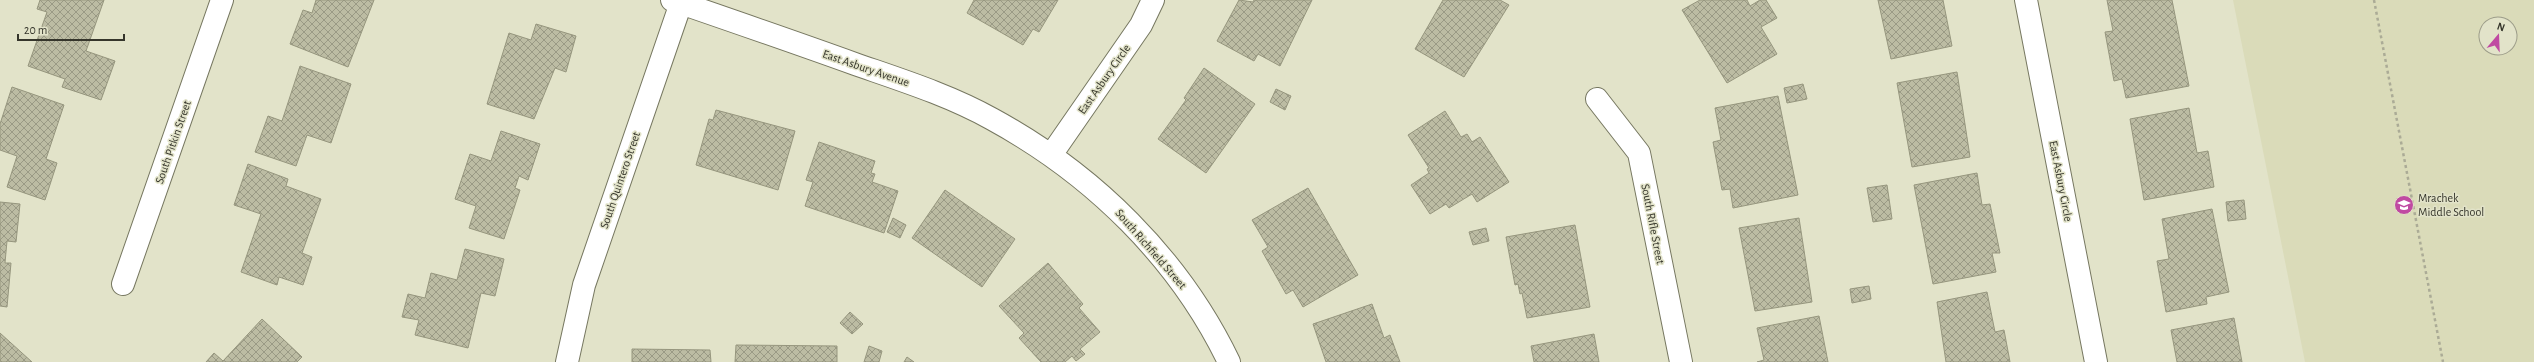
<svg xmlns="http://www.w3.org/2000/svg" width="2534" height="362" viewBox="0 0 2534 362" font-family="'Alegreya Sans',sans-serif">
<defs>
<pattern id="building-cross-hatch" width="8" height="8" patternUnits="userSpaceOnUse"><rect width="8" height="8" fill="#bcbca3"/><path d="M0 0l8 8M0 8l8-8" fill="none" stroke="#9a9a85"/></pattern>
</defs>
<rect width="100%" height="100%" fill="#e2e3c9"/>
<path fill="#dadbb9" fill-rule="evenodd" d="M2233,0H2534V362H2305ZM2486,24H2510V48H2486Z"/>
<path fill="url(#building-cross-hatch)" stroke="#96967e" d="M40,0H104L86,51L115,61L101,100L62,87L65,79L28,66L47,12L37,9Z
M316,0H374L348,67L290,44L303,10L312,13Z
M974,0H1058L1039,32L1033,29L1023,45L967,13Z
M1239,0L1253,2L1254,0H1312L1280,66L1258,54L1254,61L1217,41Z
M1443,0H1500L1509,5L1464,77L1415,49Z
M1700,0H1747L1750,6L1760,0H1766L1777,18L1761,27L1777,54L1727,83L1682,10Z
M1878,0H1943L1952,46L1891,59Z
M2107,0H2172L2189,86L2126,98L2122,79L2114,81L2105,32L2113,31Z
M536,24L576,36L566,72L555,68L534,119L487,104L509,33L531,40Z
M300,66L351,84L331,143L307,135L296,166L255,152L268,116L282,121Z
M1204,68L1255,104L1206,173L1158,139L1186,100L1184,98Z
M1957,72L1970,157L1912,167L1897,83Z
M1803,84L1807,99L1787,103L1784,88Z
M12,87L64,105L46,159L57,163L45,200L7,187L17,156L0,150V124Z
M1276,89L1291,96L1285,110L1270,102Z
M1778,96L1798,195L1733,208L1730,189L1722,190L1713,142L1721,140L1715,108Z
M2189,108L2197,153L2208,151L2214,187L2144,200L2130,119Z
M716,110L795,131L778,190L696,165L709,119L713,120Z
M1445,111L1461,137L1467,134L1472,142L1480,137L1509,182L1477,202L1472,194L1449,208L1446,204L1430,214L1411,185L1429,173L1427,169L1429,168L1408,135Z
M501,131L540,144L528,180L519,176L515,188L520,190L504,239L469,228L476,206L455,199L470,154L491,161Z
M819,142L875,161L871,173L875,174L872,182L898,191L884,233L805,206L813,182L806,180Z
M248,164L288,179L286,186L321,199L302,253L312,257L303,285L279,277L277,285L241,272L261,214L234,205Z
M1977,173L1982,205L1990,204L2000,253H1992L1996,272L1933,284L1914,185Z
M1887,185L1892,219L1873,222L1867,188Z
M1308,188L1358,275L1303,307L1293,290L1286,294L1262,251L1268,247L1252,220Z
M945,190L1015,239L982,287L912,238Z
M2244,200L2246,219L2228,221L2226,202Z
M0,202L20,204L16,242L7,241L5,263H11L7,307L0,306Z
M2212,209L2229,292L2206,297L2207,304L2166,312L2157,261L2169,259L2162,219Z
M893,218L906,225L900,238L887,232Z
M1799,218L1812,302L1755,311L1739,228Z
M1575,225L1590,307L1527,318L1522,293L1520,294L1518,284L1515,285L1506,237Z
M1486,228L1489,241L1473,245L1469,232Z
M465,249L504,259L495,296L481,293L468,348L415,335L419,320L402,317L408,294L425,298L431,273L457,280Z
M1048,263L1083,304L1079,308L1100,332L1080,349L1085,354L1076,361L1072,356L1065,362H1041L1019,338L1024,333L999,306Z
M1869,286L1871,299L1852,303L1850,289Z
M1987,292L1995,332L2004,330L2010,362H1946L1937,302Z
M1372,304L1384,338L1390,335L1400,362H1326L1313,324Z
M850,312L863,324L852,334L840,323Z
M1819,316L1828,362H1757L1764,360L1757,328Z
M2234,318L2242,362H2177L2171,330Z
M262,319L302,357L297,362H206L214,353L223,361Z
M0,333L32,362H0Z
M1594,334L1599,362H1534L1531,346Z
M736,345L837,346V362H735Z
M869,346L882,351L879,362H864Z
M632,349L710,350L711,362H632Z
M907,357L914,362H904Z"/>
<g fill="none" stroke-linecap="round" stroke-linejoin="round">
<defs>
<path id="minor" d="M672,0C733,21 794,42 855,64C901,80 949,95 992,119C1093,174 1179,258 1229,362
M2026,0L2096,362
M1597,99L1639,153L1681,362
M1051,155L1141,25L1153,0
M123,284L222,0
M567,362L584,285L682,0"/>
</defs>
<use href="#minor" stroke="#767760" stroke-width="24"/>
<path stroke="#abab96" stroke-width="2.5" stroke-dasharray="3 3" stroke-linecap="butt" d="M2374,0L2443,362"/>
<use href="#minor" stroke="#fff" stroke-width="22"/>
</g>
<defs>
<symbol id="school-disc" viewBox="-11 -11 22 22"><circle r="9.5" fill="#c04aa2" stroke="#e2e3c9"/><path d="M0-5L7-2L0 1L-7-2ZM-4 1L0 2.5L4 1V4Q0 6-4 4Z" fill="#fff"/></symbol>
</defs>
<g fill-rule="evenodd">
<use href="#school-disc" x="2393" y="194" width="22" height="22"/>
</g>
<g text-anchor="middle" stroke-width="3" stroke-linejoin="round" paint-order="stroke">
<g font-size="12" fill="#35352b" stroke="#e2e3c9">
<text transform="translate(866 68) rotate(19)" y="4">East Asbury Avenue</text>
<text transform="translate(1104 79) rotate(-55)" y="4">East Asbury Circle</text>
<text transform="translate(173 142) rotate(-71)" y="4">South Pitkin Street</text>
<text transform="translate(620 180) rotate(-71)" y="4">South Quintero Street</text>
<text transform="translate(2061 181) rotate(79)" y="4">East Asbury Circle</text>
<text transform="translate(1653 224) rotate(79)" y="4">South Rifle Street</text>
<text transform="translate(1151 249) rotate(49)" y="4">South Richfield Street</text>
</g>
<g font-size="12" fill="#35352b" stroke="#e2e3c9" text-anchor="start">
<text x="2418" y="202">Mrachek<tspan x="2418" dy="14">Middle School</tspan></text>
</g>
</g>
<g transform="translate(2498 36) rotate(19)"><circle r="19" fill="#e2e3c9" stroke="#9d9d8a"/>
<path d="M0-3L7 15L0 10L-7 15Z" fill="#c04aa2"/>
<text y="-6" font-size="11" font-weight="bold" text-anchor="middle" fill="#35352b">N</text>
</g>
<path d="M18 34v6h106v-6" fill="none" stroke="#35352b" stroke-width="2"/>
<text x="24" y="34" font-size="12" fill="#35352b" stroke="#e2e3c9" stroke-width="3" paint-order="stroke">20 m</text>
</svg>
